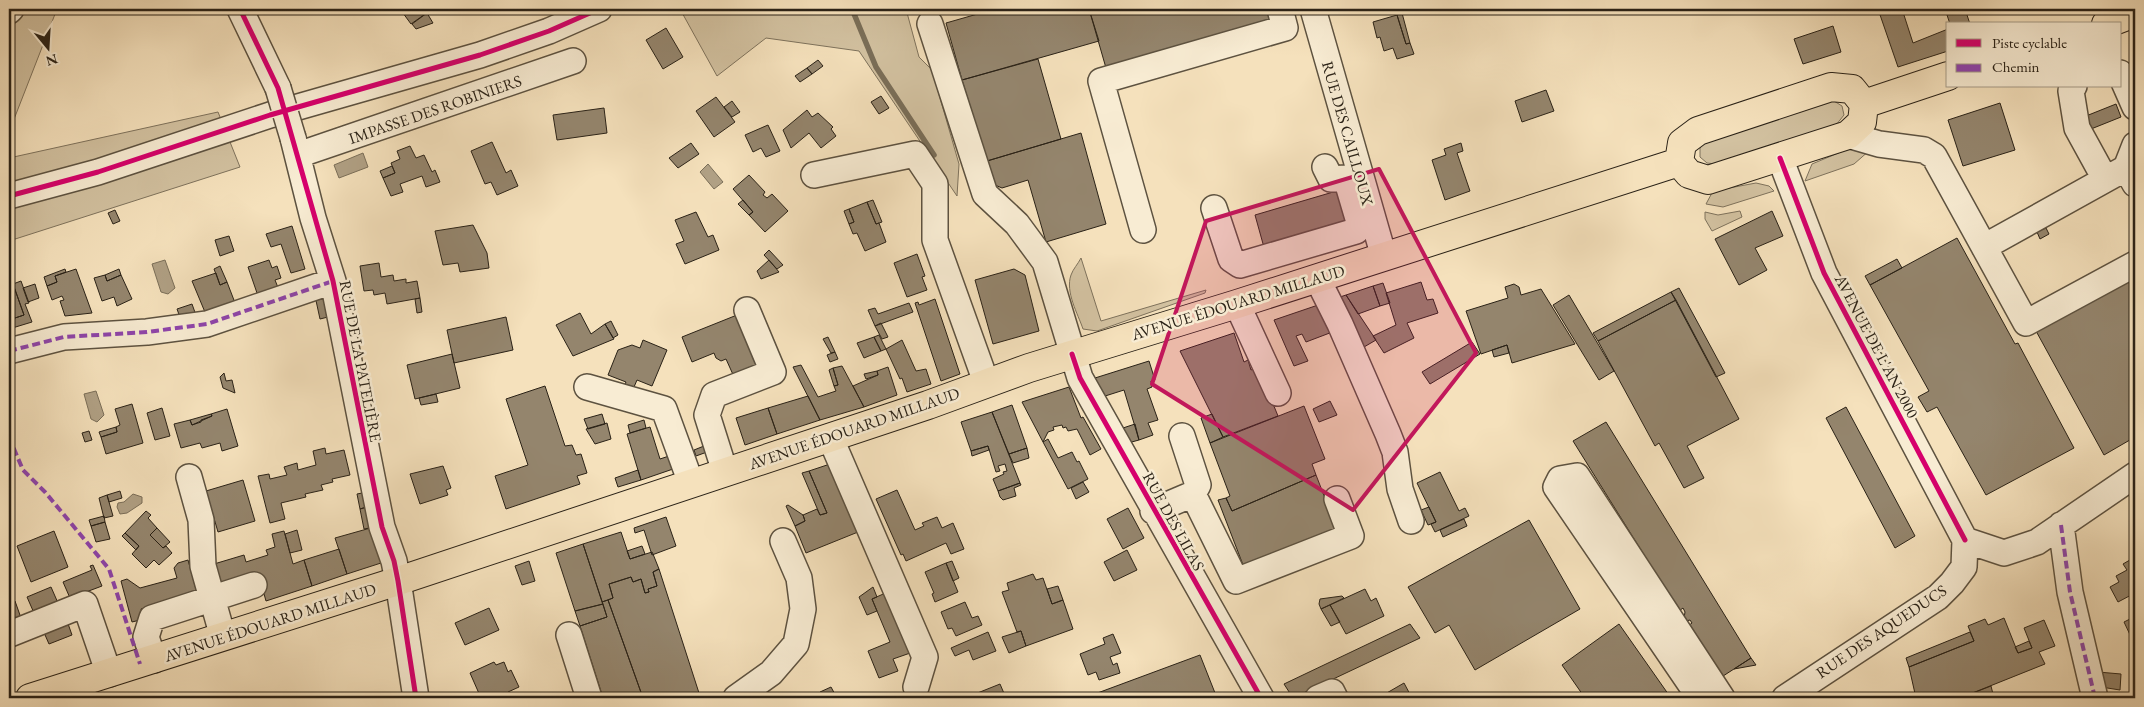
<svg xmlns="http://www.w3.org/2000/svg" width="2144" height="707" viewBox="0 0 2144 707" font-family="'EB Garamond',serif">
<rect width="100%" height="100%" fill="#f5e1bc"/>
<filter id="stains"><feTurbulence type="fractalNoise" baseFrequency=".004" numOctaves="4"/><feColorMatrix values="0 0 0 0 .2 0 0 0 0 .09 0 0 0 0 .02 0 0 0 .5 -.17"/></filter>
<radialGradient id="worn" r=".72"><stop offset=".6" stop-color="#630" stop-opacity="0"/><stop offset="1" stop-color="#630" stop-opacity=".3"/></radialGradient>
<path fill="#d2c1a0" stroke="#7e725c" d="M9,9H57L9,132Z
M680,9H906L919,57L932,70L959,164L957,196L859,51L766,38L717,76Z
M1818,101H1834L1842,106L1844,115L1836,125L1716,164L1707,163L1700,157V147L1706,141Z
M218,112L240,167L9,241V158Z
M1855,146L1870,150L1854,164L1805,181L1812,164Z
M1756,183L1769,186L1774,191L1723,207L1706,204L1713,191Z
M1740,211L1742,217L1712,231L1705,219V212L1718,215Z
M1081,258L1101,321L1206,290L1205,293L1097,331L1083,329C1078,314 1065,292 1071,275C1073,269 1078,264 1081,258Z"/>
<path fill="#b0a084" stroke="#7a6e58" d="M363,153L368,167L339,178L334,165Z
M708,164L723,182L714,189L700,172Z
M165,260L175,288L168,294L161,292L152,264Z
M96,391L104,415L97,422L91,419L84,394Z
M133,494L142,497V503L127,513L120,514L117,507L118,503L124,502Z"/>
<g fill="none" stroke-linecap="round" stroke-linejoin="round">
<path stroke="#7a6e58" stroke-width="5.5" d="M852,9L876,67L934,155"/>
</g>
<path fill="#94856d" stroke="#2a2217" d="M400,9H425L428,12L411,24Z
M995,9H1089L1099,41L962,80L946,23Z
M1089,9H1268L1272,22L1106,68Z
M1878,9H1914L1903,12L1913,43L1948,29V51L1898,67Z
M1945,9H1965L1970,24H1950Z
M427,13L433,23L416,29L412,24Z
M1402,13L1410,43L1406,44L1397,15Z
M1397,15L1406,44L1410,43L1414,54L1397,59L1393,48L1384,51L1380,37L1377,38L1373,22Z
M1833,26L1841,52L1803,64L1794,39Z
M666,28L683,57L663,69L646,40Z
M1038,59L1061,139L987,161L962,80Z
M818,60L823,66L812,74L807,68Z
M807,68L812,74L800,82L795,76Z
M1546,90L1554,111L1522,122L1515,101Z
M881,96L889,108L879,114L871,102Z
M716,97L735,122L714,137L696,111Z
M732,101L740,112L732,117L724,107Z
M2000,103L2015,150L1963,166L1948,120Z
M2116,104L2121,117L2086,131L2081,118Z
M604,108L607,133L557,140L553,115Z
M807,110L812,117L818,113L833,127L831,129L836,136L821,148L809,133L791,148L783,130Z
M768,125L780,151L766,157L761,148L753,152L745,135Z
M1081,133L1106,224L1046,242L1028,180L1002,188L995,185L987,161Z
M492,142L506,173L511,170L518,186L497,195L491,182L485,184L471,151Z
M691,143L699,154L678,168L669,158Z
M1461,143L1463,151L1457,153L1470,191L1445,200L1432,160L1446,155L1444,149Z
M410,146L416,158L424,155L432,172L435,170L440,182L426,187L422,176L400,184L403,192L391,196L383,178L395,173L391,163L400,159L397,151Z
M392,166L395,173L383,178L380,171Z
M749,175L765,192L763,195L767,198L772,194L788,211L765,232L749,215L753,212L733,189Z
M1340,190L1350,225L1265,251L1255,215Z
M743,200L753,212L749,215L738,204Z
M873,200L882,222L876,224L867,202Z
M867,202L876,224L879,223L886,242L865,251L857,233L853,234L849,224L854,222L849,209Z
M849,209L854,222L849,224L844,211Z
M115,210L120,221L113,224L108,213Z
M1772,211L1783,236L1755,248L1767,270L1739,285L1715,239Z
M696,212L708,237L713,235L719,250L685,264L676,244L684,241L675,220Z
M473,225L487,253L489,268L460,272L458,263L443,265L435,231Z
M292,226L305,269L291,273L281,244L271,247L266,234Z
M2046,228L2049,234L2040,239L2037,232Z
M229,236L234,251L220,256L215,240Z
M1957,238L2015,344L2018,343L2074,448L1986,495L1937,407L1927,412L1918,397L1929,391L1870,285Z
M769,250L783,265L777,269L764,255Z
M917,254L925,276L922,277L927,290L907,297L894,263Z
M1897,259L1902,268L1870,285L1865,276Z
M269,260L272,268L277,266L281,278L275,280L279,290L263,296L262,292L257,293L248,267Z
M769,260L779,272L761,279L757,271Z
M379,263L381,277L393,275L394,281L406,279V283L417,281L420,298L387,304L385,293L374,295L373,290L364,291L360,266Z
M220,266L227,282L220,285L214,269Z
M65,269L66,272L55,276L57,282L47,286L44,277Z
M76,269L92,313L65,316L60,301L64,300L62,296L52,300L47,286L57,282L55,276Z
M119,269L121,275L107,281L105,275Z
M1014,269L1025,275L1039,331L993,344L975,280Z
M2135,272V437L2104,455L2036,331Z
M216,273L220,285L227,282L237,308L207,317L192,281Z
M105,275L107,281L121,275L132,299L117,306L114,297L102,301L94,278Z
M21,281L29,303L25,304L32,322L9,329V320L24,315L13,284Z
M1421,282L1427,300L1433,299L1438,313L1407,323L1414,338L1384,353L1373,336L1396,325L1386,293Z
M1383,283L1390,303L1380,306L1373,286Z
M13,284L24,315L9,320V286Z
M35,284L39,298L28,302L23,288Z
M1514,284L1519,287L1521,295L1541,289L1575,344L1512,363L1507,345L1481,354L1466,311L1508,298L1505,287Z
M1373,286L1380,306L1358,314L1346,295Z
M1679,288L1725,373L1716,377L1671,292Z
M327,292L332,316L320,319L315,296Z
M1671,292L1676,300L1598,341L1593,333Z
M1346,295L1376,340L1364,347L1334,299Z
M1569,295L1614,371L1599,380L1553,305Z
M420,298L422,312L417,313L415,299Z
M935,299L960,374L941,381L915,303L918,302L919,305Z
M1676,300L1739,419L1687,446L1704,478L1684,488L1659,443L1655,446L1598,341Z
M909,303L913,312L875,326L868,310L875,308L878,314Z
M1324,303L1335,331L1306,342L1302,334L1296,336L1308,361L1294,366L1274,320Z
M192,304L197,318L181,320L177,309Z
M580,313L591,334L605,324L614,339L573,356L556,325Z
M737,315L759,370L735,379L726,359L721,361L716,358L714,353L692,362L682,337Z
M506,317L513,350L454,363L447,330Z
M611,321L618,335L613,338L605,324Z
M881,323L888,337L882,339L875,326Z
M1234,333L1244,362L1248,360L1251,370L1258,367L1278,416L1223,437L1180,351Z
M879,335L886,349L881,351L874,337Z
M828,337L835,352L831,353L823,339Z
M874,337L881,351L864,358L857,343Z
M643,340L667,350L652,386L637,380L631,394L622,390L626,382L608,375L618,350L632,345L640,348Z
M902,340L916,371L926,369L931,384L907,392L902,378L900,379L886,349Z
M1472,342L1480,354L1430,384L1422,372Z
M1507,345L1509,353L1494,357L1492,350Z
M835,352L838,359L830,362L827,355Z
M452,354L460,388L415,399L407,365Z
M1149,361L1155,380L1151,381L1152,387L1147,389L1158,420L1148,423L1153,435L1139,440L1124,390L1102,397L1095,378Z
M801,365L818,397L836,391L834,386L838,385L833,368L842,366L864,407L820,420L793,367Z
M888,367L897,395L864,407L853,386L878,375L877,371Z
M833,368L838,385L834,386L829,370Z
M877,371L878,375L866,379L864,374Z
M224,373L226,381L232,380L235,393L223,388L220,377Z
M545,386L565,446L572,445L576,455L581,454L587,473L577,476L580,484L506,509L495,476L528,465L506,399Z
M1069,387L1081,418L1083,417L1101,449L1090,455L1077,429L1068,431L1066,427L1063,428L1062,425L1053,427L1054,430L1048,432L1043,442L1022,402Z
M436,394L438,402L421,405L419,398Z
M808,396L820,420L777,434L768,408Z
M1330,401L1337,415L1319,422L1313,409Z
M132,404L143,443L106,454L101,437L117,432L116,427L120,425L115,409Z
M1012,405L1027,448L1009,454L992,412Z
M1304,406L1325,459L1312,464L1316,475L1232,511L1226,498L1230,496L1210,443Z
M1846,407L1915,536L1895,548L1826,418Z
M162,408L170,436L155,440L147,413Z
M768,408L777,434L745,445L736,418Z
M227,409L238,446L222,451L220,443L202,448L200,443L181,448L174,424L190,420L192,425L201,422V420L212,416L211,414Z
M992,412L1020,483L998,491L993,479L1004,474L1003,472L1007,471L1005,464L998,466L1000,471L996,472L988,446L971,451L961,422Z
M211,414L212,416L192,425L190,420Z
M602,414L605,424L588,429L584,419Z
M1212,414L1223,437L1210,443L1201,418Z
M644,420L646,428L630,433L628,425Z
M1606,422L1751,658L1720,678L1688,626L1692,623L1690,620L1686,621L1684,618L1685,612L1683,608L1679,611L1573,441Z
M607,423L611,439L595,444L586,429Z
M1135,424L1139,440L1128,443L1123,428Z
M116,427L117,432L101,437L99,432Z
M650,427L660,459L672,455L676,468L641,480L627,434Z
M89,431L92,440L85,442L82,433Z
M1048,439L1058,458L1072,452L1077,462L1079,461L1088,479L1068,489L1043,442Z
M704,446L707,452L696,456L694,450Z
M988,446L989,450L972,456L971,451Z
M325,448L326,454L344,450L350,475L332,479L333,482L321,485L323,490L305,494L306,497L281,503L285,519L270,523L258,476L269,474L270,479L287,475L284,467L297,463L298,470L316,465L313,451Z
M1027,448L1029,458L1013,463L1009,454Z
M833,463L863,530L806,553L795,526L805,521L803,515L817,509L820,515L827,513L809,471Z
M443,466L451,488L446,490L448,495L420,504L410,474Z
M638,470L641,480L618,487L615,478Z
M809,471L827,513L820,515L802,473Z
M1440,472L1459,511L1465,508L1469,516L1435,532L1431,524L1436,522L1417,483Z
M1316,475L1339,534L1245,570L1218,500L1226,498L1232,511Z
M243,480L255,521L218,532L206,491Z
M1083,482L1089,492L1076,499L1071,488Z
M1020,483L1021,485L1014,488L1016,496L1003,500L1000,497L998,491Z
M897,490L915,530L924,526L922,523L937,517L942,528L953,523L964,549L951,554L946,543L906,561L903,554L901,555L876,499Z
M120,491L122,498L109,502L107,495Z
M367,492L370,506L360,509L357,494Z
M107,495L113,516L104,518L99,498Z
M788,505L803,515L805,521L795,526L786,506Z
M370,506L374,527L364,529L360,509Z
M1429,507L1436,522L1428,525L1421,510Z
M1128,508L1144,538L1123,549L1107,519Z
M146,511L151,515L148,518L157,528L150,535L163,548L166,546L172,553L159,565L154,560L146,568L132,554L139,546L125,533Z
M104,516L105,522L91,526L89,520Z
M666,517L676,546L652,555L644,530L635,533L634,528Z
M1464,519L1467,526L1443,537L1440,530Z
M1529,520L1580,609L1475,670L1449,625L1435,633L1408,587Z
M105,522L110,539L96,542L91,526Z
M374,527L381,563L347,574L335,538Z
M157,528L170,542L163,548L150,535Z
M297,530L302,550L290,553L285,534Z
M54,531L68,567L31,582L17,546Z
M284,531L293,564L304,560L312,586L266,601L259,576L215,588L214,564L244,555L246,562L268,555L266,550L275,547L272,534Z
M621,532L630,559L652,552L653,554L659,569L653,572L657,586L648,589L649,592L645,593L641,579L633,582L631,577L609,584L613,598L602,602L583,544Z
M125,533L139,546L136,550L122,536Z
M583,544L603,604L575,611L556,553Z
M642,546L645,554L630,559L627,551Z
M339,549L347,574L312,586L304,560Z
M1127,550L1137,570L1114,581L1104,562Z
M2135,557V593L2118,602L2110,587L2119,582L2116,576L2127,570L2123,564Z
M188,560L197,593L141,609L144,619L132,622L121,581L127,579L140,588L177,578L174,568L178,563Z
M529,561L535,581L522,585L515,566Z
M952,561L959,578L953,581L946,563Z
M946,563L958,592L935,602L932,594L934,593L925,572Z
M93,565L102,586L70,598L63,582L92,570L90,566Z
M659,569L699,693L684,698H643L608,600L613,598L609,584L631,577L633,582L641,579L645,593L649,592L648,589L657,586L653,572Z
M1033,574L1036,580L1043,578L1052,604L1063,600L1073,629L1026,646L1021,631L1017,632L1002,592L1009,590L1007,583Z
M1058,586L1063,600L1052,604L1047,589Z
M51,587L58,603L34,613L27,597Z
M873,587L877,597L872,599L877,611L867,615L859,597Z
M1365,589L1371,601L1376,598L1384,616L1346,634L1330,605Z
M890,591L916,651L893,659L898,671L879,678L868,651L890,642L872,599Z
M1342,596L1344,598L1321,609L1319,604L1320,599Z
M608,600L643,698H603L580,626L607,617L602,602Z
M15,601L21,618L9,623V604Z
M965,602L972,618L978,616L982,625L956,636L952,628L948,629L941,612Z
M603,604L607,617L580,626L575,611Z
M1330,605L1340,622L1331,626L1321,609Z
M489,608L499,630L465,645L455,623Z
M66,618L72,635L49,644L42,628Z
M2004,618L2018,653L2032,648L2024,628L2044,620L2055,646L2039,652L2045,664L1960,698H1916L1909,667L1974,641L1968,626L1985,619L1988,625Z
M2130,619L2135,632V638L2132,639L2124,622Z
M1410,624L1420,638L1293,698L1284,684Z
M1619,624L1671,698H1585L1562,665Z
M1021,631L1026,646L1009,653L1002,637Z
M988,632L996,651L973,660L969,650L955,656L951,648Z
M1970,632L1974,641L1909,667L1906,658Z
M1113,634L1121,653L1110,657L1113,665L1117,663L1120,673L1099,680L1096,672L1088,675L1080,654L1105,644L1103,638Z
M2029,641L2032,648L2018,653L2015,647Z
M1200,655L1217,698H1084Z
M1751,658L1756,665L1734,669Z
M494,662L496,665L504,662L508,672L511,670L519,687L508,692L509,695L502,698H481L470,673Z
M2098,672L2121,674L2120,690L2101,687Z
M1404,683L1412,698H1388L1385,694Z
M1000,684L1006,698H965Z
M1991,686L1994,698H1960Z
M831,687L837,698H808L816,694L818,698L822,696L820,692Z"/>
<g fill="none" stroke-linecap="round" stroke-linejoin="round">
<defs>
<path id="minor" d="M240,9L278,88
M1313,9L1384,257
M9,11L11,9
M930,24L985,194L1017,224L1045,262L1080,378L1261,698
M2120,73L2135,107
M2074,86L2071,91L2077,128L2105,179
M1848,135L1879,144L1924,150L1934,156L2026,323L2135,264
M293,138L313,218L333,281L382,527L394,561L398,581L416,698
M298,155L573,61
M1780,158L1824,273L1965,540
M2126,168L2135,145
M814,175L915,154L935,184V240L986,382
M9,196L98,172L270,115L480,55L549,31L599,9
M1214,208L1231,259L1240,265L1356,231L1359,222L1346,178L1331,179L1325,167
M1143,230L1101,81L1285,28L1280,9
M1984,247L2126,168L2135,184
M1317,278L1340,324L1388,434L1395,452L1400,489L1411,521
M1237,304L1278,393
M9,351L64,337L147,332L207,324L333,281
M587,387L664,409L691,483
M1182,436L1198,485L1193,494
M830,437L925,657L916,687
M725,472L707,415L714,395L773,372L747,310
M189,477L201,520L203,566L223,637
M1153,511L1193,494L1236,581L1351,536L1337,499
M2061,525L2070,592L2095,698
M1965,540L2004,553L2037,542L2135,475
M10,634L85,604L109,674
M569,635L589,698
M154,660L146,637L152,618L254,585
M736,698L771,673L796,644L803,609L799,578L783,541
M1318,698L1332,692L1335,698
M1700,698L1556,487L1560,479L1577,476L1722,698
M1785,698L1938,597L1952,583L1964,567L1965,540"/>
<path id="major" d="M2106,24L2135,13
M1831,87L1852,89L1864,104L1862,122L1848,135L1708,180L1689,174L1679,162L1682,143L1698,131Z
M1864,104L1948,76
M30,698L398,581L928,405L1029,368L1237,304L1679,162"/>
</defs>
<use href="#minor" stroke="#5d5240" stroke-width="28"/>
<use href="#major" stroke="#2a2217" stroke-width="30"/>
<use href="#minor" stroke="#f8ecd3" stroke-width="25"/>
<use href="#major" stroke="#f5e1bc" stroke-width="28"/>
<defs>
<path id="minor-bridge" d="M278,88L293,138"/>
</defs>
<use href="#minor-bridge" stroke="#5d5240" stroke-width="28" stroke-linecap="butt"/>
<use href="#minor-bridge" stroke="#f8ecd3" stroke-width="25"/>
<path stroke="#8e44ad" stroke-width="4" stroke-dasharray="8 4" stroke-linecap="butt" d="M9,351L64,337L147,332L207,324L333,281
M9,437L23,470L45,492L109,569L140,664
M2061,525L2070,592L2095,698"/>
<defs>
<path id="cycleway" d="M240,9L278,88L333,281L382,527L394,561L398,581L416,698
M1780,158L1824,273L1965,540
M9,196L98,172L270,115L480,55L549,31L599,9
M1072,354L1080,378L1261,698"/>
</defs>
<use href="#cycleway" stroke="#f8ecd3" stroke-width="8"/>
<use href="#cycleway" stroke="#d6006c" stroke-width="5"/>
</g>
<path fill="#c2185b" fill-opacity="0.2" stroke="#c2185b" stroke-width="4" stroke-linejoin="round" d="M1379,169L1476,353L1353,510L1152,384L1206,221Z"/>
<g text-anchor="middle" stroke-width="5" stroke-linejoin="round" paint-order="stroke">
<g font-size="16" fill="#2a2217" stroke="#f8ecd3">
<text transform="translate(435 109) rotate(-19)" y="6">IMPASSE DES ROBINIERS</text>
<text transform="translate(1348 133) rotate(74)" y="6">RUE DES CAILLOUX</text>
<text transform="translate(1238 302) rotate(-17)" y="6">AVENUE ÉDOUARD MILLAUD</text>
<text transform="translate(1877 346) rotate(62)" y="6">AVENUE DE L'AN 2000</text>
<text transform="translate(361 361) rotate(79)" y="6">RUE DE LA PATELIÈRE</text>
<text transform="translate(854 428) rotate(-19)" y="6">AVENUE ÉDOUARD MILLAUD</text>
<text transform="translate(1174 521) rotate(61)" y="6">RUE DES LILAS</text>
<text transform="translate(270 622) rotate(-18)" y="6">AVENUE ÉDOUARD MILLAUD</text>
<text transform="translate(1881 631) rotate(-34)" y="6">RUE DES AQUEDUCS</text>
</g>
</g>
<rect width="2144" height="707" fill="none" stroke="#f5e1bc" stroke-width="30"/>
<rect x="10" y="10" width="2124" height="687" fill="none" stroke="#2a2217" stroke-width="2.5"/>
<rect x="15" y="15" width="2114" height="677" fill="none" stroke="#2a2217"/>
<rect x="1946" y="22" width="175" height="65" fill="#f8ecd3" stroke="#a69b88"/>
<rect x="1956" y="39" width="25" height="8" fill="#d6006c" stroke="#a69b88"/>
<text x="1992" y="48" font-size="15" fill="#2a2217">Piste cyclable</text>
<rect x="1956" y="64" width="25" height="8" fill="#8e44ad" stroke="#a69b88"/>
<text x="1992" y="72" font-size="15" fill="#2a2217">Chemin</text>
<g transform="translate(48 48) rotate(162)" stroke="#f8ecd3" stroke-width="4" paint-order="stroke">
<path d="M0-4L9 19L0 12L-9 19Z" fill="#2a2217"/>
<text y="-8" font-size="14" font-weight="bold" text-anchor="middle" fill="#2a2217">N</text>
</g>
<rect width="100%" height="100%" filter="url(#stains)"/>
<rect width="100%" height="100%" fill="url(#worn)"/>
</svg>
